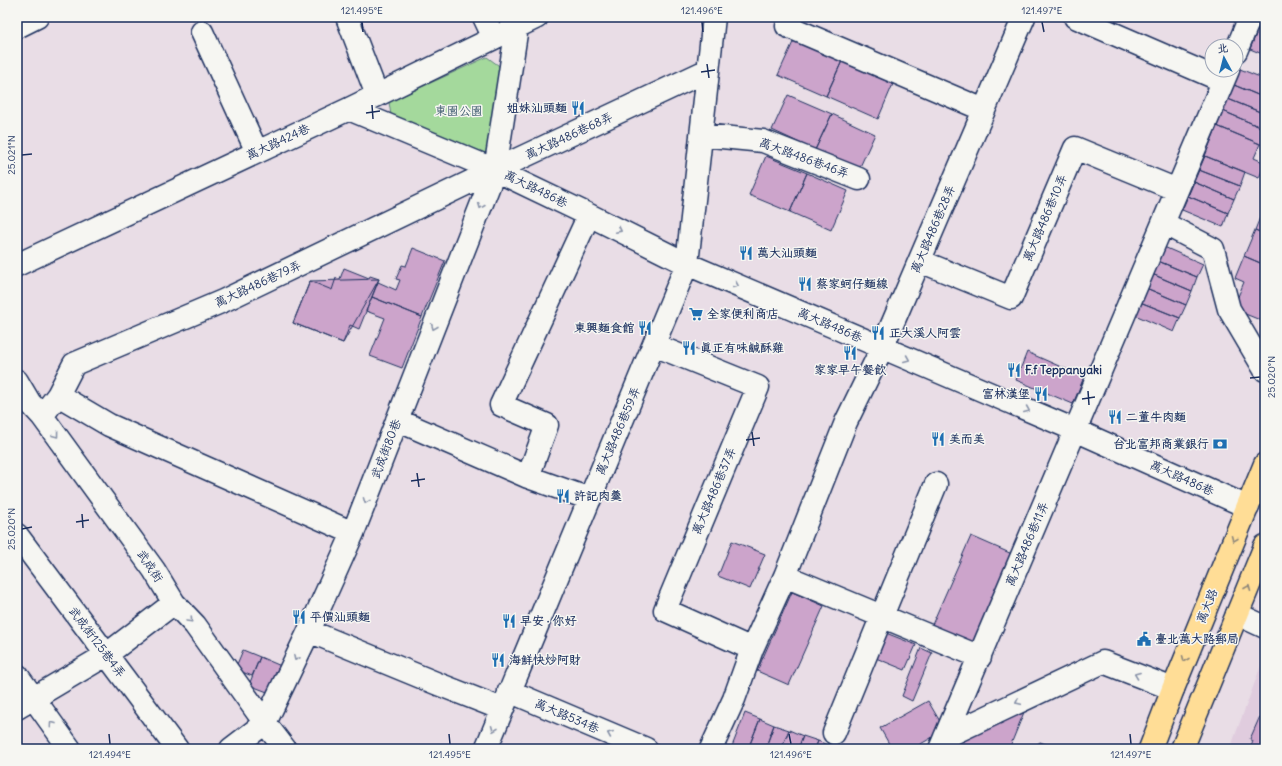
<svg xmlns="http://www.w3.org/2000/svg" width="1282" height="766" viewBox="0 0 1282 766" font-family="Delius,'LXGW WenKai TC',sans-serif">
<rect width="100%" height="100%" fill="#e9dde6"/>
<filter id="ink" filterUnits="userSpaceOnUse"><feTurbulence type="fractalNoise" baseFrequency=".025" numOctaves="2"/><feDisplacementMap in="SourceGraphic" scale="8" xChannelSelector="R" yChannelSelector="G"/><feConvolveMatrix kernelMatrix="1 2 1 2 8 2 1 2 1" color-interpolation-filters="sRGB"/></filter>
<g filter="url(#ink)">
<path fill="#e0ccde" d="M1262,663L1265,664V749H1230Z"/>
<path fill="#a4d99c" stroke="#60847d" d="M487,57L502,68L494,150L477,160L392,122L389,102Z"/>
<path fill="#cca4cb" stroke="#1b2f5e" d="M1262,20L1265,21V55L1250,49Z
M794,40L842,61L826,96L778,75Z
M842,61L893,84L878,119L826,96Z
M1240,69L1265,79V98L1234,85Z
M1234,85L1265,98V114L1228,99Z
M788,95L832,114L815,150L772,130Z
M1228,99L1265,114V129L1223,111Z
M1223,111L1265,129V146L1217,126Z
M832,114L875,134L859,169L815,150Z
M1217,126L1260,144L1254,158L1265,163L1259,178L1205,156Z
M766,156L807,173L790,212L749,195Z
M1205,156L1245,172L1240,186L1199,170Z
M1199,170L1240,186L1234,199L1194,182Z
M807,173L848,191L831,230L790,212Z
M1194,182L1234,199L1228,213L1188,196Z
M1188,196L1228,213L1223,227L1182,210Z
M1265,205V234L1255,230Z
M1255,230L1265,234V265L1244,256Z
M1164,247L1203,264L1197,277L1158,261Z
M413,248L445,261L422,317L372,297L378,282L396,290L400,280L396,279L402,265L406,266Z
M1244,256L1265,265V322L1233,309L1244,282L1235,278Z
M1158,261L1197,277L1192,291L1152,274Z
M344,268L369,278L370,276L379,279L359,329L350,325L343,343L293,323L310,281L332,290L336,278L340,279Z
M1152,274L1192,291L1186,305L1146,288Z
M379,279L343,343L293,323L310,281Z
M1146,288L1186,305L1180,318L1140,302Z
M372,297L422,317L402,368L370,356L385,318L366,311Z
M1140,302L1180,318L1174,332L1135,315Z
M1027,352L1084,377L1073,404L1016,380Z
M971,536L1012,554L973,645L931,627Z
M732,541L765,554L750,589L718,576Z
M792,592L824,606L789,685L757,671Z
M881,631L916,645L905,670L871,656Z
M921,648L932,653L912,701L902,696Z
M243,650L260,657L252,676L235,669Z
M260,657L281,666L270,693L249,685Z
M1029,700L1009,749H940Z
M928,701L945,730L912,749H892L880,728Z
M1265,705V749H1249L1253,741L1250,739Z
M745,713L760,719L748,749H731Z
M760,719L774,725L765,749H748Z
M774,725L789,730L781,749H765Z
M789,730L803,736L798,749H781Z
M803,736L818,741L815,749H798Z
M818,741L832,747V749H815Z
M1040,742L1058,749H1031Z"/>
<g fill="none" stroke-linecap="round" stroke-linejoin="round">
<defs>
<path id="minor" d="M347,17L377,95
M484,17L494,38
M1075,17L1223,81
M787,26L984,110
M17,27L37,17
M202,32L257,152
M1236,51L1250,17
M349,109L495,170L589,215L687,264L1075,430L1248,507
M701,135L763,141L859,179
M1163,223L1213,249L1229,309L1265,370
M920,261L1011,298L1075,148L1177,190
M17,265L349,109L537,17
M654,345L758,387L665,610L752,649
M17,381L30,403L42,416L154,570L174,603L195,625L265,723L285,749
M58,395L109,425L353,533
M42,416L58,395L74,364L223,301L495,170L708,70
M397,420L528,477L590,499
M528,477L547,425L501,405L589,215
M17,535L177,749
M785,576L980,657
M1237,614L1265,627
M309,631L438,684L502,709
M17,675L70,749
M509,691L646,749
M17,708L106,655L174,603
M834,733L936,484
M945,737L1103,662L1173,689
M231,749L265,723L309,631L353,533L495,170L517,27
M486,749L687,264L714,17
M711,749L734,699L752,649L785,576L846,422L882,348L1024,17
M940,749L1228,70"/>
<path id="major" d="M1150,749L1173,689L1265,464
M1182,749L1265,546"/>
</defs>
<use href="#minor" stroke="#1b2f5e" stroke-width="25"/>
<use href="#major" stroke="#1b2f5e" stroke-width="25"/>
<use href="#minor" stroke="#f6f6f2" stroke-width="22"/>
<use href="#major" stroke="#ffdd96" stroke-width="22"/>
</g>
<defs><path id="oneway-chevron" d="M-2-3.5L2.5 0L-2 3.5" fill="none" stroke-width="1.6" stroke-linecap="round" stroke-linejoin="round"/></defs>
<g stroke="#8892a8">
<use href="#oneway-chevron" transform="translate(481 206) rotate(112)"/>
<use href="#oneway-chevron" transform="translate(619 230) rotate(27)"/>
<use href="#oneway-chevron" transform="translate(736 285) rotate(23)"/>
<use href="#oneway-chevron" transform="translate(434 327) rotate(112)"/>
<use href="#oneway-chevron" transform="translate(907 359) rotate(23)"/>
<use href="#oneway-chevron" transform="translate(1027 410) rotate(23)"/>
<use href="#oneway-chevron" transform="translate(56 435) rotate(53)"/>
<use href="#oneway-chevron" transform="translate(366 501) rotate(111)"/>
<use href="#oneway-chevron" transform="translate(190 620) rotate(47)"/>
<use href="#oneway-chevron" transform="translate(296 658) rotate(116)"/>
<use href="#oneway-chevron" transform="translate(1137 675) rotate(-159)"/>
<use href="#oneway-chevron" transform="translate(1018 702) rotate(155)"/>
<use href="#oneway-chevron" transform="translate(52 724) rotate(-126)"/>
<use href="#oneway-chevron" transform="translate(494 729) rotate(112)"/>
<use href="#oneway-chevron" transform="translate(610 734) rotate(-157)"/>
</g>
<g stroke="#8d867a">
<use href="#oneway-chevron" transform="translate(1234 539) rotate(112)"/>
<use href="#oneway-chevron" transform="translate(1248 588) rotate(-68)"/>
<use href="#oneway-chevron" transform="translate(1185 659) rotate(112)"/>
</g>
</g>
<path fill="none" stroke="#1b2f5e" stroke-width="1.5" d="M362,22L363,32M702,22L703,32M1042,22L1044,32M707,64L709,78M701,72L715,70M372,105L373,119M366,113L380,111M22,155L32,154M1250,378L1260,377M1088,391L1089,405M1082,399L1095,397M752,432L754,446M746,440L760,438M417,473L419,487M411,481L425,479M82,514L83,528M76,522L89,520M22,529L32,527M109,734L110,744M449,734L450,744M789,734L791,744M1130,734L1131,744"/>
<defs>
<symbol id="restaurant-bare" viewBox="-9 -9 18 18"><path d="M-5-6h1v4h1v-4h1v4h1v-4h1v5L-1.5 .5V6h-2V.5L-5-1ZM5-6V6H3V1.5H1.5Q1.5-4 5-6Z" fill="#1f6fb2" stroke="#f6f6f2" stroke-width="2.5" paint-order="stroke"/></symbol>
<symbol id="supermarket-bare" viewBox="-9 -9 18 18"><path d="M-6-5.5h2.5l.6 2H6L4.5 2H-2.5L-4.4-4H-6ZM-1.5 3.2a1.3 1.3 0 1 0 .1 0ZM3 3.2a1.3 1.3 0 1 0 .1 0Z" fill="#1f6fb2" stroke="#f6f6f2" stroke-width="2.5" paint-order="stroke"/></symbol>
<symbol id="bank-bare" viewBox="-9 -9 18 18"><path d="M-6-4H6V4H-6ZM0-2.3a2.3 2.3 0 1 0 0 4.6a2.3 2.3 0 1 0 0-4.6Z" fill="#1f6fb2" stroke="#f6f6f2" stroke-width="2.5" paint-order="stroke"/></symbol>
<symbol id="civic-bare" viewBox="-9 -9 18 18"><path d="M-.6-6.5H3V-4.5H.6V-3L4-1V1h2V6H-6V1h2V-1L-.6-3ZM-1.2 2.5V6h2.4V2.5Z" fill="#1f6fb2" stroke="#f6f6f2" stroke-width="2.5" paint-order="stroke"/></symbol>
</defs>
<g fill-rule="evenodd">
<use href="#restaurant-bare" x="568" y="98" width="20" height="20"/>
<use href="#restaurant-bare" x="736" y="243" width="20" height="20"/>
<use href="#restaurant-bare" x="795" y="274" width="20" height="20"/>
<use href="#supermarket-bare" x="686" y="304" width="20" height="20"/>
<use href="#restaurant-bare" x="635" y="318" width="20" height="20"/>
<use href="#restaurant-bare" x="868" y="323" width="20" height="20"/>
<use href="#restaurant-bare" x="679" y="338" width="20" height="20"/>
<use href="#restaurant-bare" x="840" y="343" width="20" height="20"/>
<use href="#restaurant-bare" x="1004" y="360" width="20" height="20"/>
<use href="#restaurant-bare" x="1031" y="384" width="20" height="20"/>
<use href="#restaurant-bare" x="1105" y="407" width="20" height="20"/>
<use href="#restaurant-bare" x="928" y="429" width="20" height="20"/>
<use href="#bank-bare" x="1210" y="434" width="20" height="20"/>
<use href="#restaurant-bare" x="553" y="486" width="20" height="20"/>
<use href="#restaurant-bare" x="289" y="607" width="20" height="20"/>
<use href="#restaurant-bare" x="499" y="611" width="20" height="20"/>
<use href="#civic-bare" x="1134" y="629" width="20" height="20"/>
<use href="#restaurant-bare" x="488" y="650" width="20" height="20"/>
</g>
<g text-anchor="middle" stroke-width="3" stroke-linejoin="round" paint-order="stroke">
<g font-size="12" font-weight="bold" fill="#1b2f5e" stroke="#f6f6f2" text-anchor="start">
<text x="567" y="112" text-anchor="end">姐妹汕頭麵</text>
<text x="757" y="257">萬大汕頭麵</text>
<text x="816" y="288">蔡家蚵仔麵線</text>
<text x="707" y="318">全家便利商店</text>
<text x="634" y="332" text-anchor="end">東興麵食館</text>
<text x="889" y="337">正大溪人阿雲</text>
<text x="700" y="352">真正有味鹹酥雞</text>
<text x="850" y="374" text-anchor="middle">家家早午餐飲</text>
<text x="1025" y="374">F.f Teppanyaki</text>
<text x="1030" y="398" text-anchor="end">富林漢堡</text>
<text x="1126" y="421">二董牛肉麵</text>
<text x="949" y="443">美而美</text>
<text x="1209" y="448" text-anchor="end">台北富邦商業銀行</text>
<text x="574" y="500">許記肉羹</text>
<text x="310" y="621">平價汕頭麵</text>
<text x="520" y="625">早安 · 你好</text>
<text x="1155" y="643">臺北萬大路郵局</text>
<text x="509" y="664">海鮮快炒阿財</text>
</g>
<g font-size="12" fill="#3d5a6e" stroke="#f6f6f2">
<text x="459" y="115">東園公園</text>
</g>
<g font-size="12" fill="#1b2f5e" stroke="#f6f6f2">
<text transform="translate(569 136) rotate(-25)" y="4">萬大路486巷68弄</text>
<text transform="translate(278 142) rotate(-25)" y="4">萬大路424巷</text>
<text transform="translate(804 158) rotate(20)" y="4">萬大路486巷46弄</text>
<text transform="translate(536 189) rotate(26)" y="4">萬大路486巷</text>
<text transform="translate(1045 218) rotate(-67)" y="4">萬大路486巷10弄</text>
<text transform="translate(933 229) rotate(-67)" y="4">萬大路486巷28弄</text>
<text transform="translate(258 284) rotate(-25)" y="4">萬大路486巷79弄</text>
<text transform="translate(830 325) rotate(23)" y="4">萬大路486巷</text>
<text transform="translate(618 431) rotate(-67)" y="4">萬大路486巷59弄</text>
<text transform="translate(386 449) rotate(-69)" y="4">武成街80巷</text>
<text transform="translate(1182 478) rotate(24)" y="4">萬大路486巷</text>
<text transform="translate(714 491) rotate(-67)" y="4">萬大路486巷37弄</text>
<text transform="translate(1027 544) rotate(-67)" y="4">萬大路486巷11弄</text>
<text transform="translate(150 566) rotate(56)" y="4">武成街</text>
<text transform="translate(1207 606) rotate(-68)" y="4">萬大路</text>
<text transform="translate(97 642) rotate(53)" y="4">武成街125巷4弄</text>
<text transform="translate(567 716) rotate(23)" y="4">萬大路534巷</text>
</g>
</g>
<rect width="1282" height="766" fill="none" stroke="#f6f6f2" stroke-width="44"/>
<g transform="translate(1224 58) rotate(353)"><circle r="19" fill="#f6f6f2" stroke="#9ea6b7"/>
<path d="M0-3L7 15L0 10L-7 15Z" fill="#1f6fb2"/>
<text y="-6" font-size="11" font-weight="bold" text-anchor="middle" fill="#1b2f5e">北</text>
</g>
<rect x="22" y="22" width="1238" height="722" fill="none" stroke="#1b2f5e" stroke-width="1.5"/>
<g font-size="10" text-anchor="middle" fill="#1b2f5e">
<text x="362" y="14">121.495°E</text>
<text x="702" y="14">121.496°E</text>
<text x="1042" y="14">121.497°E</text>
<text transform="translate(11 155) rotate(-90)" y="4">25.021°N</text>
<text transform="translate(1271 377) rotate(-90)" y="4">25.020°N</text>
<text transform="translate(11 529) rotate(-90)" y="4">25.020°N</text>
<text x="110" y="758">121.494°E</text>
<text x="450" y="758">121.495°E</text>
<text x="791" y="758">121.496°E</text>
<text x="1131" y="758">121.497°E</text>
</g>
</svg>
